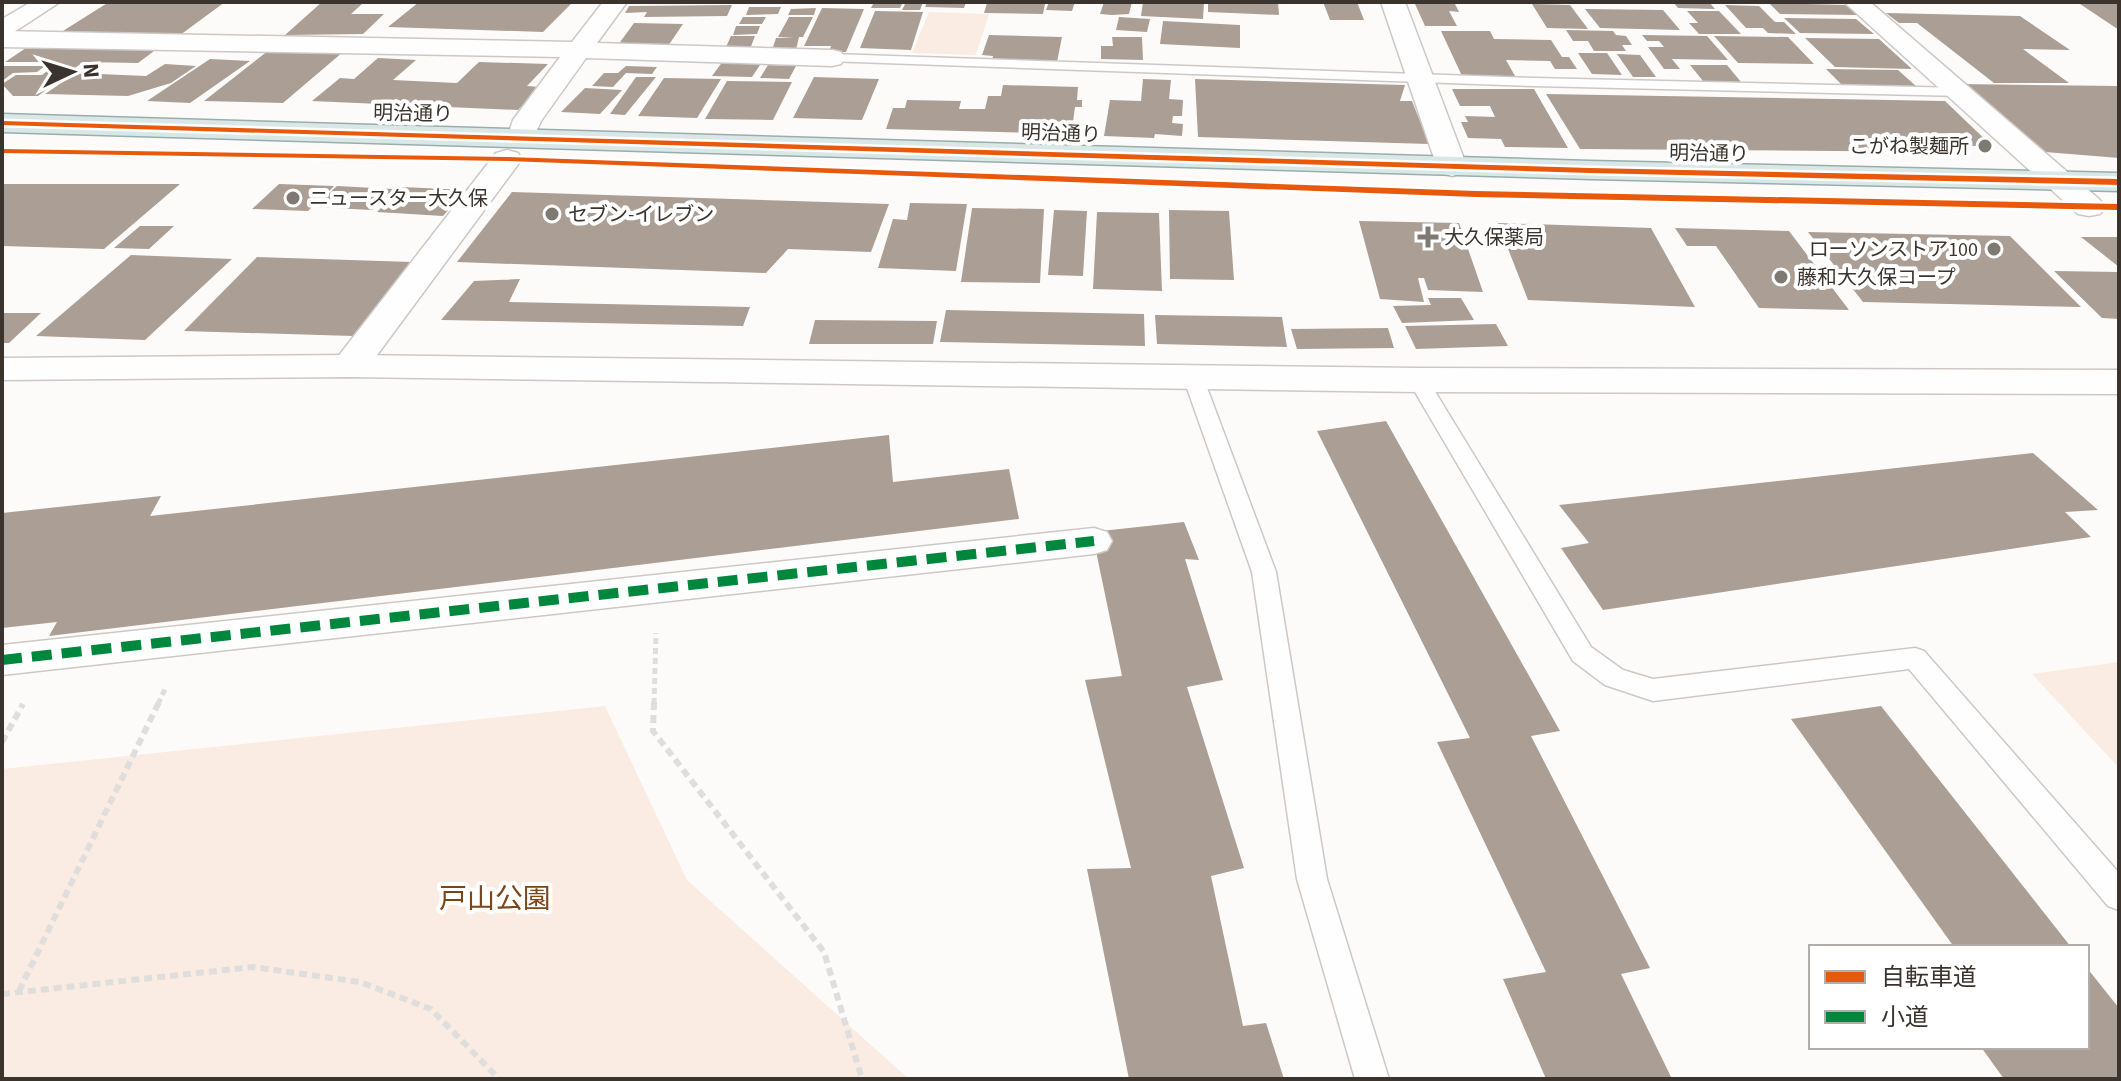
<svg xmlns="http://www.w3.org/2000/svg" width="2121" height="1081" viewBox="0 0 2121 1081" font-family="'Source Sans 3','Noto Sans JP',sans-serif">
<rect width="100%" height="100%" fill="#fdfbf9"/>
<path fill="#faece2" d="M929,12L989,14L976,55L912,53Z
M2119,662V768L2032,674Z
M605,706L687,880L909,1079H2V769Z"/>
<path fill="#ab9e94" d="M109,2H225L176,38L55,36Z
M322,2H364L351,14H384L363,34L285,35Z
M419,2H505L571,4L543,32L388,27Z
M874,2H903L900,8H871Z
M906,2H923L920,10H902Z
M927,2H966L964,8L925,7Z
M1049,2H1075L1072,11L1046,10Z
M1104,2H1132L1129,14L1112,15L1100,14Z
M1143,2H1204L1203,19L1141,16Z
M1208,2H1278L1279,15L1208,12Z
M1323,2H1357L1364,20H1330Z
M1673,2H1709L1715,9L1678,8Z
M2077,2H2119V30Z
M987,3L1045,4L1043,14L984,13Z
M1769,3L1845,5L1858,15L1780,14Z
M1415,4H1455L1459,12L1449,11L1457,26H1425Z
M1532,4L1570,5L1588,29L1547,28Z
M732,5L727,16L644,17L647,12L625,13L629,6Z
M1725,5L1759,6L1775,22H1784L1796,34L1768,33L1763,28H1746Z
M749,7H781L778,14L746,15Z
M816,8L814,15H788L791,9Z
M822,8L864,9L846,52H829L831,46H804Z
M1585,9L1663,10L1680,30L1600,28Z
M875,11L923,12L911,50L860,48Z
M1687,11H1719L1741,34H1699L1689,23H1698Z
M1886,13L2020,16L2070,50L2023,49L2069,83H1994L1917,23H1899Z
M743,17H766L762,24H739Z
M789,17H813L803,37H799L796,50H772L776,38H794L778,37Z
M1119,17L1150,19L1147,32L1116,30Z
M1784,18L1856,19L1874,34L1800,33Z
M1163,21L1240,25V48L1160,44Z
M634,23L683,24L668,46L618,45Z
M736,26H760L757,34L733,35Z
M1566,30L1613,31L1616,35L1626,36L1632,45H1622L1626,51H1594L1588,41H1573Z
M1441,31H1490L1494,39L1551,40L1562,57H1569L1577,69H1555L1550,61L1506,60L1515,76H1462Z
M989,35L1062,37L1057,62L992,60L993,56L982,55Z
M1642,35L1707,36L1728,60L1672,59L1680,69H1664L1648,47H1664L1659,41H1647Z
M731,36H755L750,49H725Z
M1714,36L1788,37L1814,64L1738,63Z
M1112,37H1142L1143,60L1101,59V46H1113Z
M1805,38L1879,39L1912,69L1835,67Z
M32,44L162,45L138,63L83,62L38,96H13L2,84L16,75H42L59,62H5Z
M269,50L343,52L283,103L204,101Z
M1578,53H1607L1622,75L1592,74Z
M1617,54L1640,55L1656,77H1633Z
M378,58L416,60L393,80L457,83L479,62L548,64L527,86L540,87L518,110L312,101L340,78L354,79Z
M210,59L250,61L190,103L147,101Z
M723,61L762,62L752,77L712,76Z
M165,64L196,66L171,83L128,96L45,94L76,73L146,76Z
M768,65L796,66L789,79L760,78Z
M1690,65H1727L1741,82L1703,81Z
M2,66H45L37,72L13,73L2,81Z
M626,66L657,67L652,74L626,73L613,87L592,86L604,73H618Z
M1826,69L1898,70L1917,87L1843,86Z
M636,77H656L625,115L610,114Z
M814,77L879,79L862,120L793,118Z
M664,78L721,79L697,118L638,116Z
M1143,79L1171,80L1169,99L1183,100L1182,116H1173L1172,123L1183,124L1182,136L1155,134L1154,138L1104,136L1110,100L1141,101Z
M1195,79L1405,85L1400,101H1412L1429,144L1198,137Z
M727,81L792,82L773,120L705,119Z
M1958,84L2119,86V158L2045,152L2037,145H2030Z
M1003,85L1078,87L1077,100H1082V107H1075L1073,122L1038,121L1037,133L886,129L893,108H905L907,100L961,101L959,109H985L988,96H1001Z
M585,88L622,90L600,114L561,112Z
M1452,89H1534L1568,148L1505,147L1501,139L1468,138L1461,122H1468L1465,116L1495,117L1490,106H1460Z
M1546,94L1945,101L1992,146H1951L1950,152L1580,149Z
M2,184H180L104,249L2,246Z
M279,184L334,186L317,204L337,186L394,189L372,210L312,207L308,211L252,209Z
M402,187L466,190L443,216L377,212Z
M512,192L889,204L871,252L788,249L766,273L457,262Z
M910,203L967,204L956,271L878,268L893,219L907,220Z
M972,208L1044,209L1040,283L961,282Z
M1054,210L1087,211L1083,276L1048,275Z
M1169,210L1229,211L1234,280L1170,279Z
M1097,212L1159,213L1162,291L1093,289Z
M1359,221L1459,223L1483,292L1428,290L1424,278H1418L1424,302L1380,299Z
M1498,223L1651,228L1695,307L1528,300Z
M140,226H174L149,249L114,248Z
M1675,228L1789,231L1849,310L1759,308L1716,246H1687Z
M1808,232L2010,236L2081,307L1863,302Z
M2081,237H2119V267Z
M131,255L232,259L145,340L36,336Z
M257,257L412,262L353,336L184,331Z
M2054,271L2119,272V319L2102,318Z
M520,279L509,302L750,307L743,326L441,320L474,281Z
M1428,298H1461L1474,320L1402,323L1393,306L1431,305Z
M946,310L1144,314L1145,346L940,342Z
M2,313H41L9,343H2Z
M1155,315L1282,317L1287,347L1157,344Z
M815,320L937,321L933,344H809Z
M1496,324L1508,346L1416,349L1405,326Z
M1388,328L1394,348L1297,349L1291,329Z
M1386,421L1560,731L1531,736L1650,968L1621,974L1672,1079H1546L1503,979L1546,972L1437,742L1470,738L1317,431Z
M889,435L893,482L1009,469L1019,519L49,636L57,622L2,628V513L161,496L150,516Z
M2033,453L2098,510L2065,512L2091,537L1603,610L1561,548L1589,543L1559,505Z
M1184,522L1199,560L1185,559L1223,680L1187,687L1244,868L1211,876L1243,1026L1266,1023L1284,1079H1129L1087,869L1131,868L1085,680L1122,676L1092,532Z
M1881,706L2071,947H1954L1791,719Z
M2087,968L2119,1008V1079H2004L1981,1047H2087Z"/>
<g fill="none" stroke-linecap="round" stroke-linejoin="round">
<defs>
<path id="service" d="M832,54L1534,78L1962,88L1969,92L1962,96L1534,86L827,61V55Z
M1193,371L1203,377L1276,572L1327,879L1389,1079H1355L1297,879L1252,572L1183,377Z
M1418,374L1428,380L1591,647L1623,670L1653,679L1915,648L1924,651L2119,873V910L2108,906L1909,669L1653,701L1605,685L1573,661L1408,380Z"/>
<path id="pedestrian" d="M1094,528L1107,532L1112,541L1107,550L1094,554L2,675V645Z"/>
<path id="minor" d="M603,2H627L597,43L832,50L841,52L845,58L841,64L832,66L586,58L541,121L532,141L522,144L512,141L508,135L513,120L560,57L2,47V31L572,42Z
M1381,2H1405L1467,167L1463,173L1452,176L1441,173L1437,167Z
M1844,2H1870L2100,200L2105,207L2100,214L2089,216L2078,214Z
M507,150L518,153L522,159L363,374L350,377L337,374L331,366L337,358L496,153Z"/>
<path id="tertiary" d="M350,355L1418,368L2119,370V394L1418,392L350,377L2,380V358Z"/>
<path id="secondary" d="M31,2H60L11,34L2,36V19Z"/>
<path id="primary" d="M2,114L1590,161L2119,173V191L1590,179L2,132Z"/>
</defs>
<use href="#service" stroke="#cdc8c5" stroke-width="3"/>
<use href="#pedestrian" stroke="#cdc8c5" stroke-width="3"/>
<use href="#minor" stroke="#cdc8c5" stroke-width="3"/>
<use href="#tertiary" stroke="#cdc8c5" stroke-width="3"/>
<use href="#secondary" stroke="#cdc8c5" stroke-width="3"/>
<use href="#primary" stroke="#98aead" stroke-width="3"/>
<path stroke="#dfdedd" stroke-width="5" stroke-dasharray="6 4" stroke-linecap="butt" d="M158,704L166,687
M654,704L656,633"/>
<path stroke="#dfdedd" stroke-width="6" stroke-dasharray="8 5" stroke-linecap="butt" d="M654,702L653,731L824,952L862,1079
M2,742L23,704
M19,991L159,702
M2,994L253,967L360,982L431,1009L499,1079"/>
<use href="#service" fill="#fffefe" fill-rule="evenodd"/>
<use href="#pedestrian" fill="#fffefe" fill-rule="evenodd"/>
<use href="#minor" fill="#fffefe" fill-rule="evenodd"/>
<use href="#tertiary" fill="#fffefe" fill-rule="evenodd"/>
<use href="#secondary" fill="#fffefe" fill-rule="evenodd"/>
<use href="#primary" fill="#dae7e7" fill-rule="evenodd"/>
<path stroke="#00873e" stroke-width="10" stroke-dasharray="20 10" stroke-linecap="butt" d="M2,660L1094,541"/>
<defs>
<path id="cycleway" d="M2,121L1590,168L2119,179V185L1590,173L2,125Z
M2,149L507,157L1476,191L2119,204V210L1476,197L507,161L2,153Z"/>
</defs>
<use href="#cycleway" stroke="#fff" stroke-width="5"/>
<use href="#cycleway" fill="#e8590c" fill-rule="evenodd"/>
</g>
<g fill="#7f7974" stroke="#fff" stroke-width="3">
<circle cx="1985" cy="146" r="8"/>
<circle cx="293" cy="198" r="8"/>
<circle cx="552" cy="214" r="8"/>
<path d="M1424 225h8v8h8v8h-8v8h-8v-8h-8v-8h8z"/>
<circle cx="1994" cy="249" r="8"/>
<circle cx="1781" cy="277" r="8"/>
</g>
<g text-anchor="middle" stroke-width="8" stroke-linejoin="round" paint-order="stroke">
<g font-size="20" fill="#3b332d" stroke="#fff">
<text transform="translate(413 113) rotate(1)" y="7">明治通り</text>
<text transform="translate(1061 133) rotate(2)" y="7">明治通り</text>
<text transform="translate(1709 153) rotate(1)" y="7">明治通り</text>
</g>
<g font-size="20" fill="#3b332d" stroke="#fff" text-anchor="start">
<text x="1969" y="153" text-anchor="end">こがね製麺所</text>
<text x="309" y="205">ニュースター大久保</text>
<text x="568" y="221">セブン-イレブン</text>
<text x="1444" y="244">大久保薬局</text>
<text x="1978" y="256" text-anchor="end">ローソンストア100</text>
<text x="1797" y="284">藤和大久保コープ</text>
</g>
<g font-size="28" fill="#7d4518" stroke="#fff">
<text x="495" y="908">戸山公園</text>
</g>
</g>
<rect width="2121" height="1081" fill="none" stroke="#3b332d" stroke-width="8"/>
<rect x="1809" y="945" width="280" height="104" fill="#ffffff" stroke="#b1adab" stroke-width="2"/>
<rect x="1825" y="971" width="40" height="12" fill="#e8590c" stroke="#b1adab" stroke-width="2"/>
<text x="1881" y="985" font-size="24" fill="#3b332d">自転車道</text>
<rect x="1825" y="1011" width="40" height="12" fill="#00873e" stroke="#b1adab" stroke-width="2"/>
<text x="1881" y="1025" font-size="24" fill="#3b332d">小道</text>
<g transform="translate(72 72) rotate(86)" stroke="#ffffff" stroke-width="6" paint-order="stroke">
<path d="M0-6L14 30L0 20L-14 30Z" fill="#3b332d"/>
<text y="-12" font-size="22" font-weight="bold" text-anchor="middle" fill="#3b332d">N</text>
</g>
</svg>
